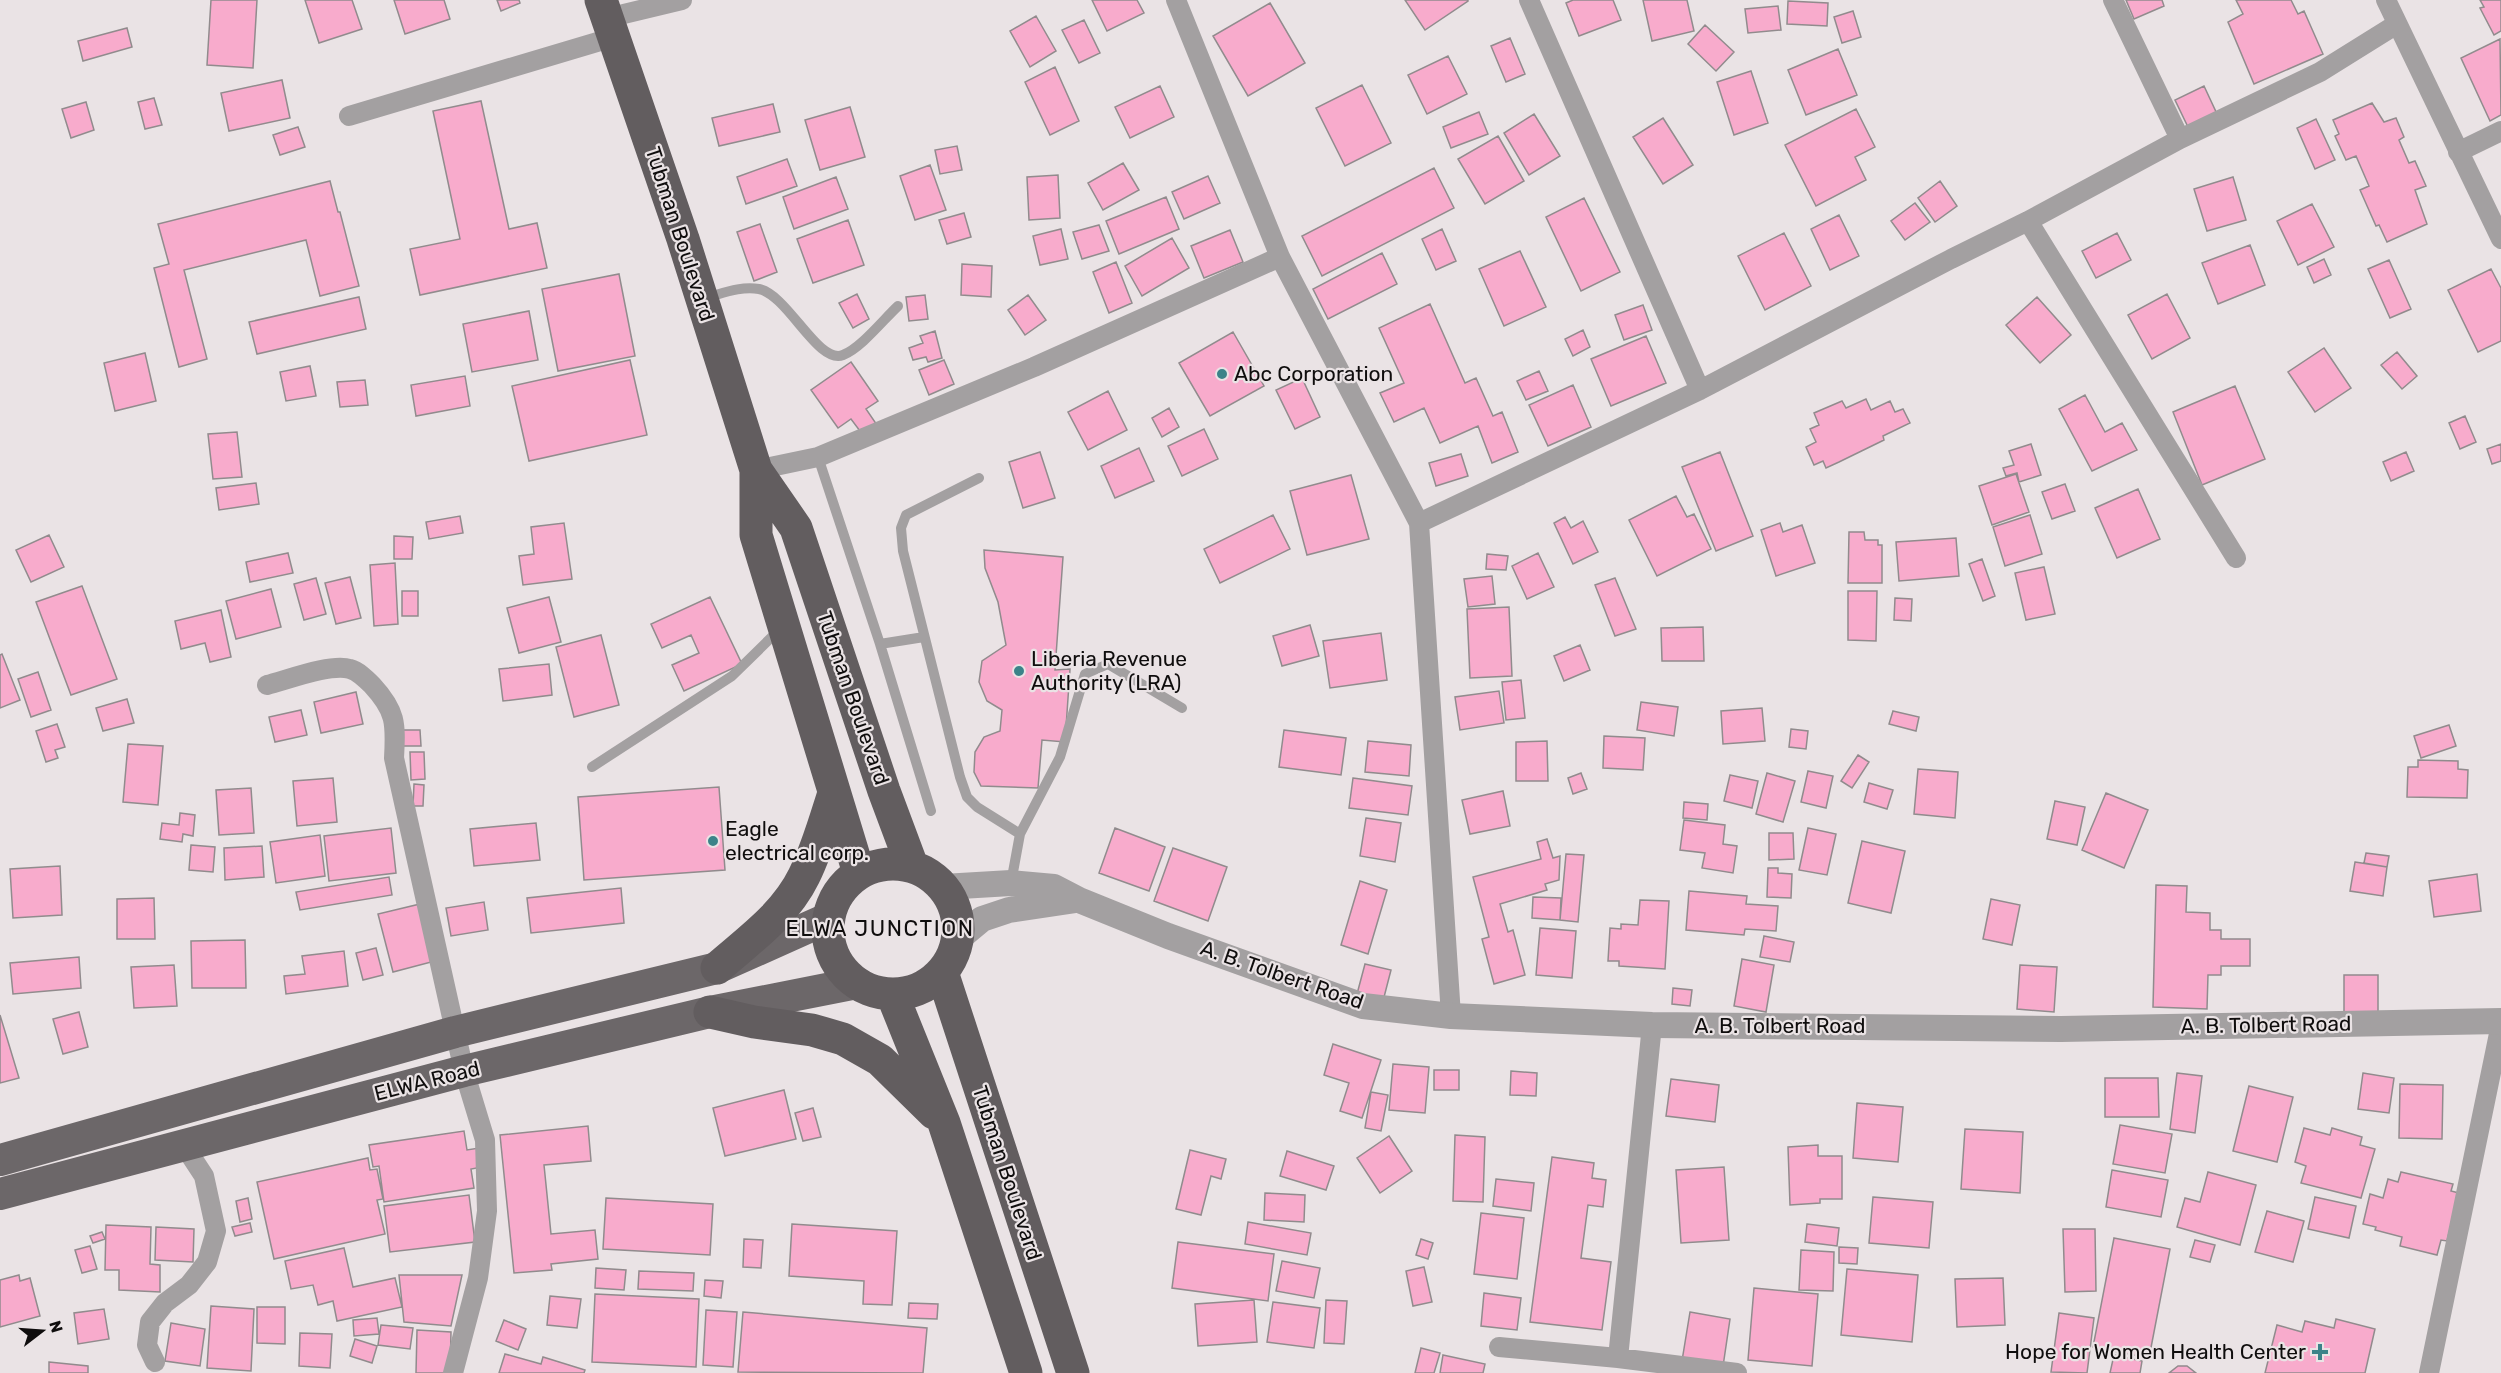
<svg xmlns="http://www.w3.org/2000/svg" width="2501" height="1373" viewBox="0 0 2501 1373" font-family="Rubik,sans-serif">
<rect width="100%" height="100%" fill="#eae3e5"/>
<path fill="#f8abcc" stroke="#918b8d" stroke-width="1.5" d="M211,0H257L253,68L207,65Z
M305,0H352L362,29L319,43Z
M394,0H444L450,19L405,34Z
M497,0H519L520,3L501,11Z
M1092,0H1137L1144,13L1107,31Z
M1405,0H1468V1L1425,30Z
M1573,0H1613L1621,20L1579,36L1566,3Z
M1643,0H1687L1694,31L1652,41Z
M2126,0H2162L2164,6L2134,19Z
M2236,0H2291L2298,14L2304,11L2323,54L2254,84L2228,22L2243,14Z
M2480,0H2501V31L2494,35L2480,8L2484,7Z
M1788,1L1828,3L1827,26L1787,24Z
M1270,3L1305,63L1248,96L1213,36Z
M1778,6L1781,30L1748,33L1745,9Z
M1853,11L1861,37L1842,43L1834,17Z
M1036,16L1056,51L1030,67L1010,31Z
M1084,20L1100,53L1079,63L1062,30Z
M1705,25L1734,52L1716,71L1688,44Z
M127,28L132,47L83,61L78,41Z
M1510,38L1525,74L1506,82L1491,46Z
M2500,39L2501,115L2490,121L2461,58Z
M1838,49L1857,95L1806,115L1788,70Z
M1448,56L1467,94L1427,114L1408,75Z
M1055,67L1079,121L1050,135L1025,82Z
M1751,71L1768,123L1734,135L1717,82Z
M282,80L290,118L229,131L221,93Z
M1362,85L1391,143L1345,166L1316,108Z
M1160,86L1174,117L1130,138L1115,107Z
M2204,86L2217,114L2188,127L2175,100Z
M154,98L162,125L145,129L138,102Z
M481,101L509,229L537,223L547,268L420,295L410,249L460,239L433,111Z
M86,102L94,130L71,138L62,109Z
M2372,103L2384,122L2396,118L2404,137L2399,140L2409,163L2415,161L2426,186L2415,190L2427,224L2387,242L2379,225L2376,226L2360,190L2369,186L2356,156L2346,160L2335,136L2339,134L2333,120Z
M773,104L780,132L719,146L712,118Z
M850,107L865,157L820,170L805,120Z
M1856,109L1875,147L1855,157L1866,180L1816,206L1785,145Z
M1479,112L1488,134L1451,148L1443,127Z
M1534,114L1560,156L1529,175L1504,133Z
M1663,118L1693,165L1663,184L1633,137Z
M2316,119L2335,160L2315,169L2297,128Z
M298,127L305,147L280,155L273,135Z
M1498,136L1524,181L1485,204L1458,159Z
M957,146L962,170L940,174L935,150Z
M787,159L797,186L746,204L737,177Z
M1123,163L1139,190L1103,210L1088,183Z
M930,165L946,210L915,220L900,176Z
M1434,168L1454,208L1322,276L1302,236Z
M1058,175L1060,218L1029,220L1027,177Z
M1208,176L1220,203L1184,219L1172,192Z
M836,177L848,209L794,229L783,197Z
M2233,177L2246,220L2207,231L2194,189Z
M330,181L338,212H340L359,286L320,296L306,240L184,270L207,359L179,367L154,268L169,264L158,224Z
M1940,181L1957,206L1935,222L1918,198Z
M1166,197L1179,229L1119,254L1106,221Z
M1584,198L1620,272L1581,291L1546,217Z
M1915,203L1930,222L1905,240L1891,221Z
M2312,204L2334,247L2298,265L2277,221Z
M964,213L971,237L947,244L939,220Z
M1839,215L1859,256L1830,270L1811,229Z
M848,220L864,265L813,283L797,239Z
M760,224L777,272L754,281L737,232Z
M1099,225L1109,251L1082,259L1073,232Z
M1061,229L1068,259L1040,265L1033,236Z
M1442,229L1456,261L1436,270L1422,239Z
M1230,230L1243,262L1204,278L1191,246Z
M1784,233L1811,286L1765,310L1738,256Z
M2117,233L2131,260L2096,278L2082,251Z
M1172,238L1189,268L1142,296L1125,266Z
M2250,245L2265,285L2218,304L2202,263Z
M1520,251L1546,307L1504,326L1479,269Z
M1382,253L1397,284L1328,319L1313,289Z
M2324,259L2331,275L2314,283L2307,267Z
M2389,260L2411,309L2390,318L2368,269Z
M1116,262L1132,303L1109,313L1093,272Z
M962,264L992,266L991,297L961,295Z
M2491,269L2501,288V341L2478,352L2448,290Z
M619,274L635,356L558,371L542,289Z
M857,294L869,319L853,328L839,303Z
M2167,294L2190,338L2152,359L2128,315Z
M925,295L928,319L909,321L906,297Z
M1028,295L1046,320L1025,335L1008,310Z
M359,297L366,329L257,354L249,322Z
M2037,297L2071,335L2040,363L2006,325Z
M1430,304L1465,383L1476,378L1493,416L1502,412L1518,452L1492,463L1478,426L1440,443L1424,408L1394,422L1380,393L1404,383L1379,328Z
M1643,305L1652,330L1624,340L1615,315Z
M529,311L538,360L472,372L463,324Z
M1583,330L1590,347L1573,356L1565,339Z
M935,331L942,358L928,362L926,357L913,360L909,348L923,343L920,336Z
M1233,332L1264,386L1210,416L1179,363Z
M1646,336L1666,383L1611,406L1591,359Z
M2324,348L2351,388L2315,412L2288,372Z
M2397,352L2417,376L2402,389L2381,365Z
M145,353L156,401L115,411L104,363Z
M630,360L647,435L529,461L512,386Z
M944,360L954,384L929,395L919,370Z
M851,362L878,401L866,409L877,425L863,435L851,419L838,428L811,390Z
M310,366L316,396L286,401L280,372Z
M1539,371L1548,391L1526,400L1517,381Z
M465,376L470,406L416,416L411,385Z
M1302,378L1320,417L1295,429L1276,390Z
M365,380L368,405L340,407L337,382Z
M1573,385L1591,427L1548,446L1529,405Z
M2235,386L2265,459L2202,485L2173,412Z
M1108,391L1127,430L1088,450L1068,412Z
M2085,395L2105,432L2122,423L2137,450L2092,471L2059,409Z
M1866,399L1871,410L1890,401L1895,412L1903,409L1910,423L1883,436L1884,440L1839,462L1826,468L1823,461L1814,465L1806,447L1816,442L1810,429L1819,425L1814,413L1842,401L1846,408Z
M1169,408L1179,427L1162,437L1152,418Z
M2465,416L2476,442L2460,449L2449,423Z
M1204,429L1218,459L1182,476L1168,446Z
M237,432L242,477L213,479L208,434Z
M2031,444L2041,475L2019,482L2017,473L2006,476L2003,468L2014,465L2009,451Z
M2501,444V461L2492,464L2487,449Z
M1139,448L1154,481L1115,498L1101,466Z
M1040,452L1055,498L1023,508L1009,462Z
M1720,452L1753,536L1716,551L1682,467Z
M2406,452L2414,471L2391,481L2383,462Z
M1461,454L1468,476L1436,486L1429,463Z
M2016,474L2029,512L1992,525L1979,486Z
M1351,475L1369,539L1307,555L1290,491Z
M256,483L259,504L219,510L216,488Z
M2065,484L2075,511L2052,519L2042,492Z
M2138,489L2160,539L2117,558L2095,508Z
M1676,496L1687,517L1694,514L1711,549L1657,576L1629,520Z
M1273,515L1290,549L1220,583L1204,549Z
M2030,515L2042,554L2005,566L1993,527Z
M460,516L463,533L429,539L426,522Z
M1565,517L1571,528L1583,521L1598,552L1573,564L1554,523Z
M564,523L572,579L523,585L519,556L534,554L531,527Z
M1780,523L1783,532L1802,525L1815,563L1776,576L1761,530Z
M1849,532H1864L1865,540H1878V545H1882V583H1848Z
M49,535L64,567L31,582L16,550Z
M394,536L413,537L412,559H394Z
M1956,538L1959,576L1899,581L1896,542Z
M984,550L1063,557L1055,670L1070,669L1065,742L1042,740L1038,788L981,786L974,772L975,752L984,737L1000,731L1002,710L987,701L979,682L982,661L1006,645L998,602L985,568Z
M288,553L293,573L250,582L246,562Z
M1538,553L1554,587L1527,599L1512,566Z
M1487,554L1508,556L1506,570L1486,569Z
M1982,559L1995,596L1983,601L1969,564Z
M395,563L398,624L374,626L370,565Z
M2044,567L2055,614L2026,620L2015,573Z
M1492,576L1495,604L1468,607L1464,579Z
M350,577L361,618L336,624L325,583Z
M316,578L326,614L304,620L294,584Z
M1615,578L1636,629L1615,636L1595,585Z
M82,586L117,679L71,695L36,602Z
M271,589L281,627L236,639L226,601Z
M402,591H418V616H402Z
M1848,591H1877L1876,641L1848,640Z
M549,597L561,642L519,653L507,608Z
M710,597L742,664L684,691L672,665L699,653L691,635L662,648L651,624Z
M1895,598L1912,599L1911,621L1894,620Z
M1509,607L1512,676L1470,678L1467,609Z
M221,610L231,657L210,662L205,643L181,649L175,621Z
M1310,625L1319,656L1282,666L1273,636Z
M1703,627L1704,661H1662L1661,628Z
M1381,633L1387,680L1330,688L1323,641Z
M601,635L619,705L574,717L556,647Z
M1580,645L1590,670L1564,681L1554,656Z
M2,654L20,700L0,708V655Z
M549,664L552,695L503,701L499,669Z
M38,672L51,710L31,717L18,679Z
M1521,680L1525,718L1506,720L1502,682Z
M1499,691L1504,723L1460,730L1455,697Z
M356,692L363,724L321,733L314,702Z
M127,699L134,723L103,731L96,708Z
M1641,702L1678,707L1674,736L1637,730Z
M1762,708L1765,741L1723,744L1721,711Z
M301,710L307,735L275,742L269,717Z
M1893,711L1919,717L1916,731L1889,724Z
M57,724L65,747L55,750L58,758L46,762L36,731Z
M2449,725L2456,746L2421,758L2414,736Z
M1791,729L1808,731L1806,749L1789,747Z
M403,730H420L421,746H403Z
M1284,730L1346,738L1341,775L1279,767Z
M1604,736L1645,738L1643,770L1603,768Z
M1368,741L1411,745L1409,776L1365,772Z
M1547,741L1548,781H1516V742Z
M128,744L163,746L158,805L123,802Z
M410,752H424L425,779L411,780Z
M1858,755L1869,762L1852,788L1841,781Z
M2418,760L2458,761V769L2468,770L2467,798L2407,797L2408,767H2418Z
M1918,769L1958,772L1955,818L1914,814Z
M1808,771L1833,776L1826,808L1801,802Z
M1581,773L1587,789L1573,794L1568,778Z
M1767,773L1795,781L1783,822L1756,814Z
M1730,775L1758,781L1752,808L1724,801Z
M333,778L337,822L297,826L293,781Z
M1353,778L1412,786L1408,815L1349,808Z
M1869,783L1893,790L1887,809L1864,802Z
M414,784L424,785L423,806H413Z
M719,787L725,870L584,880L578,797Z
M251,788L254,833L219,835L216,790Z
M1503,791L1510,826L1470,834L1462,800Z
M2106,793L2148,810L2124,868L2082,850Z
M2055,801L2085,807L2077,845L2047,839Z
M1684,802L1708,804L1707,820L1683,818Z
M180,813L195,815L193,836L183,834L182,842L160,839L162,823L179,825Z
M1366,818L1401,823L1395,862L1360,856Z
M1684,820L1725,825L1723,844L1737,846L1733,873L1702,868L1705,853L1680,850Z
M536,823L540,860L474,866L470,829Z
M391,828L396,873L329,881L324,836Z
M1115,828L1165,847L1149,891L1099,873Z
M1808,828L1836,834L1827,875L1799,870Z
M1769,833H1793L1794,859L1769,860Z
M320,835L325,876L276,883L270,842Z
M1547,839L1553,858L1560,856L1559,880L1545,884L1547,890L1500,904L1508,932L1513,930L1525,975L1494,984L1482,939L1489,937L1473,877L1541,859L1537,842Z
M1862,841L1905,851L1891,913L1848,903Z
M191,845L215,847L213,872L189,870Z
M262,846L264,877L225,880L224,848Z
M1173,848L1227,867L1208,921L1154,901Z
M2366,853L2389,856L2387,867L2364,863Z
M1566,854L1584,855L1578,922L1560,920Z
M2355,862L2387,867L2383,896L2350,891Z
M60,866L62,915L13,918L10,869Z
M1768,868H1778V873L1792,874L1791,898L1767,897Z
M2477,874L2481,911L2434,917L2429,881Z
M389,877L392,895L300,910L296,892Z
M1360,881L1387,890L1368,954L1341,945Z
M2156,885L2187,886L2186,912L2210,913V930H2221V939H2250V966H2221V975H2208L2207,1009L2153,1007Z
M621,888L624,923L531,933L527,898Z
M1689,891L1747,896L1746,904L1778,906L1776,931L1745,929L1744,935L1686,930Z
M1533,897L1561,898L1560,920L1532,918Z
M154,898L155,939H117V899Z
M1991,899L2020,905L2012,945L1983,939Z
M1640,900L1669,901L1665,969L1619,966V961H1608L1610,928L1621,929V924L1638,925Z
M484,902L488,930L451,936L446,908Z
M420,904L435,961L393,972L378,914Z
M1540,928L1576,931L1572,978L1536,975Z
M1764,936L1794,942L1790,962L1760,957Z
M245,940L246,988H192L191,941Z
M376,948L383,975L363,980L356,953Z
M344,951L348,986L286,994L284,976L305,974L302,956Z
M79,957L81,988L13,994L10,963Z
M1742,959L1774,965L1766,1012L1734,1006Z
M1365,964L1391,970L1383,1001L1357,994Z
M174,965L177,1006L134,1008L131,967Z
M2020,965L2057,967L2054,1012L2017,1009Z
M2344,975H2378V1018H2344Z
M1673,988L1692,990L1690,1006L1672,1004Z
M79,1012L88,1047L63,1054L53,1019Z
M0,1015L19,1078L0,1083Z
M1333,1044L1381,1060L1362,1118L1340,1111L1349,1083L1324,1075Z
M1393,1064L1429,1067L1425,1113L1389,1110Z
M1434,1070H1459V1090H1434Z
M1511,1071L1537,1073L1536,1096L1510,1095Z
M2177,1073L2202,1076L2195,1133L2170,1129Z
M2363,1073L2394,1078L2389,1113L2358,1109Z
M2105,1078H2158L2159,1117H2105Z
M1671,1079L1719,1085L1715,1122L1666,1116Z
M2400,1084L2443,1085L2442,1139L2399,1138Z
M2249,1086L2293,1097L2277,1162L2233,1151Z
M784,1090L796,1139L725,1156L713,1108Z
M1371,1092L1388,1095L1381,1131L1365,1128Z
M1857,1103L1903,1107L1898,1162L1853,1158Z
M813,1108L821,1137L803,1141L795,1113Z
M2120,1125L2172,1134L2165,1173L2113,1164Z
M588,1126L591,1161L544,1165L551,1234L595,1230L598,1259L551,1264L552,1270L514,1273L500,1135Z
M2304,1128L2330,1135L2332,1128L2362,1137L2360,1145L2375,1149L2361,1198L2301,1183L2306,1166L2295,1162Z
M1965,1129L2023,1132L2020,1193L1961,1189Z
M464,1131L467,1150L479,1148L482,1167L471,1169L474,1188L384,1202L379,1166L373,1167L369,1145Z
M1455,1135L1485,1137L1483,1202L1453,1201Z
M1389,1136L1412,1171L1380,1193L1357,1158Z
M1818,1145V1156H1842V1199H1820V1203L1790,1205L1788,1147Z
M1190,1150L1226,1159L1221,1179L1211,1176L1201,1215L1176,1209Z
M1287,1151L1334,1166L1326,1190L1280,1176Z
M1552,1157L1594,1163L1592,1178L1606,1180L1603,1207L1588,1205L1581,1258L1611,1262L1602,1330L1530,1322Z
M368,1158L370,1170L377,1169L383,1199L377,1200L385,1234L274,1259L257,1182Z
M1724,1167L1729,1240L1681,1243L1676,1170Z
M2112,1170L2168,1180L2161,1217L2106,1207Z
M2208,1172L2256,1185L2240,1245L2177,1227L2185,1198L2200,1202Z
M2401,1172L2453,1184L2451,1191L2459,1193L2447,1241L2441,1240L2437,1255L2400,1246L2402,1237L2375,1230L2376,1227L2363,1224L2370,1194L2383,1198L2388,1179L2398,1182Z
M1496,1179L1534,1183L1531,1211L1493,1206Z
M1265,1193L1305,1195L1304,1222L1264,1220Z
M469,1195L475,1242L390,1252L384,1206Z
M1873,1197L1933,1202L1929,1248L1869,1243Z
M2315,1197L2356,1206L2349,1238L2308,1229Z
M248,1198L252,1219L240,1222L236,1201Z
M606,1198L713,1204L710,1255L603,1249Z
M2267,1211L2304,1221L2293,1262L2255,1252Z
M1481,1213L1524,1218L1517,1279L1474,1274Z
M1248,1222L1311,1233L1307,1255L1245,1244Z
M250,1223L252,1232L235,1236L232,1227Z
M792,1224L897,1231L892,1305L863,1304L864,1281L789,1276Z
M1807,1224L1839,1228L1837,1246L1805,1242Z
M106,1225L151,1227L150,1264L160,1265V1292L119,1290V1270H105Z
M156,1227L194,1229L193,1262L155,1260Z
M2063,1229H2095L2096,1291L2065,1292Z
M102,1232L105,1239L93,1243L90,1236Z
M2114,1238L2170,1249L2149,1358L2093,1347Z
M744,1239L763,1240L761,1268L743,1267Z
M1421,1239L1433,1243L1428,1259L1416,1255Z
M2195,1240L2215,1245L2210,1262L2190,1257Z
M1178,1242L1274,1254L1268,1301L1172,1288Z
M90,1246L97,1269L82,1273L75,1250Z
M1839,1247L1858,1248L1857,1264L1839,1263Z
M344,1248L353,1287L395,1278L402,1307L337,1321L333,1301L318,1305L313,1285L291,1289L285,1261Z
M1801,1250L1834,1252L1833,1291L1799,1290Z
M1282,1261L1320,1268L1314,1298L1276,1291Z
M1424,1267L1432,1302L1413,1306L1406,1271Z
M596,1268L626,1270L624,1290L595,1288Z
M1847,1269L1918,1275L1912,1342L1841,1335Z
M639,1271L694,1273L693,1291L638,1289Z
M19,1275L20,1281L30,1278L40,1316L0,1327V1280Z
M399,1275H462L451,1326L404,1322Z
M2003,1278L2005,1325L1957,1327L1955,1279Z
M705,1280L723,1281L721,1298L704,1296Z
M1754,1288L1818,1294L1812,1366L1748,1360Z
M1484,1293L1521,1298L1517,1330L1481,1326Z
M595,1294L699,1299L696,1367L592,1362Z
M550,1296L581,1299L577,1328L547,1325Z
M1254,1300L1257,1342L1198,1346L1195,1304Z
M1326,1300L1347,1301L1344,1344L1324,1343Z
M1273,1302L1320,1308L1314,1348L1267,1342Z
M909,1303L938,1304L937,1319L908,1318Z
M211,1306L254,1309L251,1371L207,1368Z
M257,1307H285V1344L257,1343Z
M104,1309L109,1339L78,1344L74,1313Z
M706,1310L737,1312L733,1367L703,1365Z
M743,1312L927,1328L923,1373L738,1372Z
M1690,1312L1730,1319L1722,1373H1680Z
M2059,1313L2094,1318L2087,1373L2051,1372Z
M377,1318L379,1334L354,1336L353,1320Z
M2336,1319L2375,1329L2365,1373H2265L2277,1325L2302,1332L2305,1321L2334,1328Z
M504,1320L526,1329L518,1350L496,1341Z
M171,1323L205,1329L200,1366L165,1361Z
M381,1325L413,1328L410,1349L378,1345Z
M417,1330L451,1332L450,1373H416Z
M300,1333L332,1334L330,1368L299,1366Z
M355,1339L377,1346L372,1363L350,1356Z
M1421,1348L1440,1353L1434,1373H1415Z
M505,1354L541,1364L543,1357L585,1370L584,1373H499Z
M1443,1355L1485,1364L1483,1373H1440Z
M2114,1355L2142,1361L2140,1373H2110Z
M49,1362L88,1366V1373H49Z
M2178,1366H2187L2196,1373H2169Z"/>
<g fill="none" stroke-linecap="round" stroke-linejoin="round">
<path stroke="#a3a0a1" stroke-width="10" d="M705,298C724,293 740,286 759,289C788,295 818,365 843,355C861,348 883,320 898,306
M818,457L880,644L931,811
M979,478L906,515L901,528L903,551L960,777L967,797L977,807L1020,834
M880,644L924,637
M592,767L732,676L781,628
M1011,883L1020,834L1060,757L1085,674L1108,664L1182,708"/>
<path stroke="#a3a0a1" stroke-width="20" d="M1176,0L1280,257L1419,523
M1529,0L1700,390
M2113,0L2180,139
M2386,0L2501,239
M607,18L682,0
M349,116L614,37
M2458,152L2501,131
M2028,221L2236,558
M756,470L818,457L1034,367L1280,257
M267,685C287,680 331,663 350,669C358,671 366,679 372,685C396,711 396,723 394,758L464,1071L485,1140L487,1211L478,1278L453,1373
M1451,1016L1419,523L1700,390L1951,259L2028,221L2180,139L2320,72L2397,24
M1499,1347L1618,1358L1737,1373
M1618,1358L1652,1025
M155,1362L147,1345L150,1322L165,1303L189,1285L207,1262L216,1231L204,1176L183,1144
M2429,1373L2501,1024"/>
<path stroke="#a3a0a1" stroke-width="26" d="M943,887L1011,883L1054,887L1079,900L1168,936L1363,1006L1451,1016L1652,1025L2061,1029L2501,1021
M958,939L982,919L1009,910L1076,900"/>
<path stroke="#6c6769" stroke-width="32" d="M0,1160L455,1032L717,968L829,918
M0,1194L464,1071L710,1012L857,983"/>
<path stroke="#625d5f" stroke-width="33" d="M601,0L683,239L756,470L796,528L884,791L912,866
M756,470V535L859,873
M828 929a65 65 0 1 1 130 0a65 65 0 1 1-130 0Z
M717,968C749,940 785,915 804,876C817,850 825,821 834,793
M942,972L1073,1373
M892,994L944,1123L1026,1373
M710,1012L754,1022L812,1030L843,1039L880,1060L934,1113"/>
</g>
<g fill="#3b8389" stroke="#eae3e5" stroke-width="2">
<circle cx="1222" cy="374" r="6"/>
<circle cx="1019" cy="671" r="6"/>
<circle cx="713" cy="841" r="6"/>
<path d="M2317 1343h6v6h6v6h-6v6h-6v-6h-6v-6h6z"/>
</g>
<g text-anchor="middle" stroke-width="4.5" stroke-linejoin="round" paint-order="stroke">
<g font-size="21" fill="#0f0d0d" stroke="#eae3e5">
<text transform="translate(680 234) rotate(72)" y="7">Tubman Boulevard</text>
<text transform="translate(853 698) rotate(71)" y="7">Tubman Boulevard</text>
<text transform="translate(1282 975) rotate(19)" y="7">A. B. Tolbert Road</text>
<text transform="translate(2266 1025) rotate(-1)" y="7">A. B. Tolbert Road</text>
<text x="1780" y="1033">A. B. Tolbert Road</text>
<text transform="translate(427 1081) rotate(-14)" y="7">ELWA Road</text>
<text transform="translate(1007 1173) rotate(72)" y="7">Tubman Boulevard</text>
</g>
<g font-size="21" fill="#0f0d0d" stroke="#eae3e5" text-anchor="start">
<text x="1234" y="381">Abc Corporation</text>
<text x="1031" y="666">Liberia Revenue<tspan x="1031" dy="24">Authority (LRA)</tspan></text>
<text x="725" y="836">Eagle<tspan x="725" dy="24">electrical corp.</tspan></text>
<text x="2306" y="1359" text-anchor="end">Hope for Women Health Center</text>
</g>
<g font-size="22" letter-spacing="1.5" fill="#0f0d0d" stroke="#eae3e5">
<text x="880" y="936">ELWA JUNCTION</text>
</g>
</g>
<g transform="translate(42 1331) rotate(73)" stroke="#eae3e5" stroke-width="4.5" paint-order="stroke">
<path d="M0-4.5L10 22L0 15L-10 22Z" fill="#0f0d0d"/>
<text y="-9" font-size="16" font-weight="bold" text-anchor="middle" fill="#0f0d0d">N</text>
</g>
</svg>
